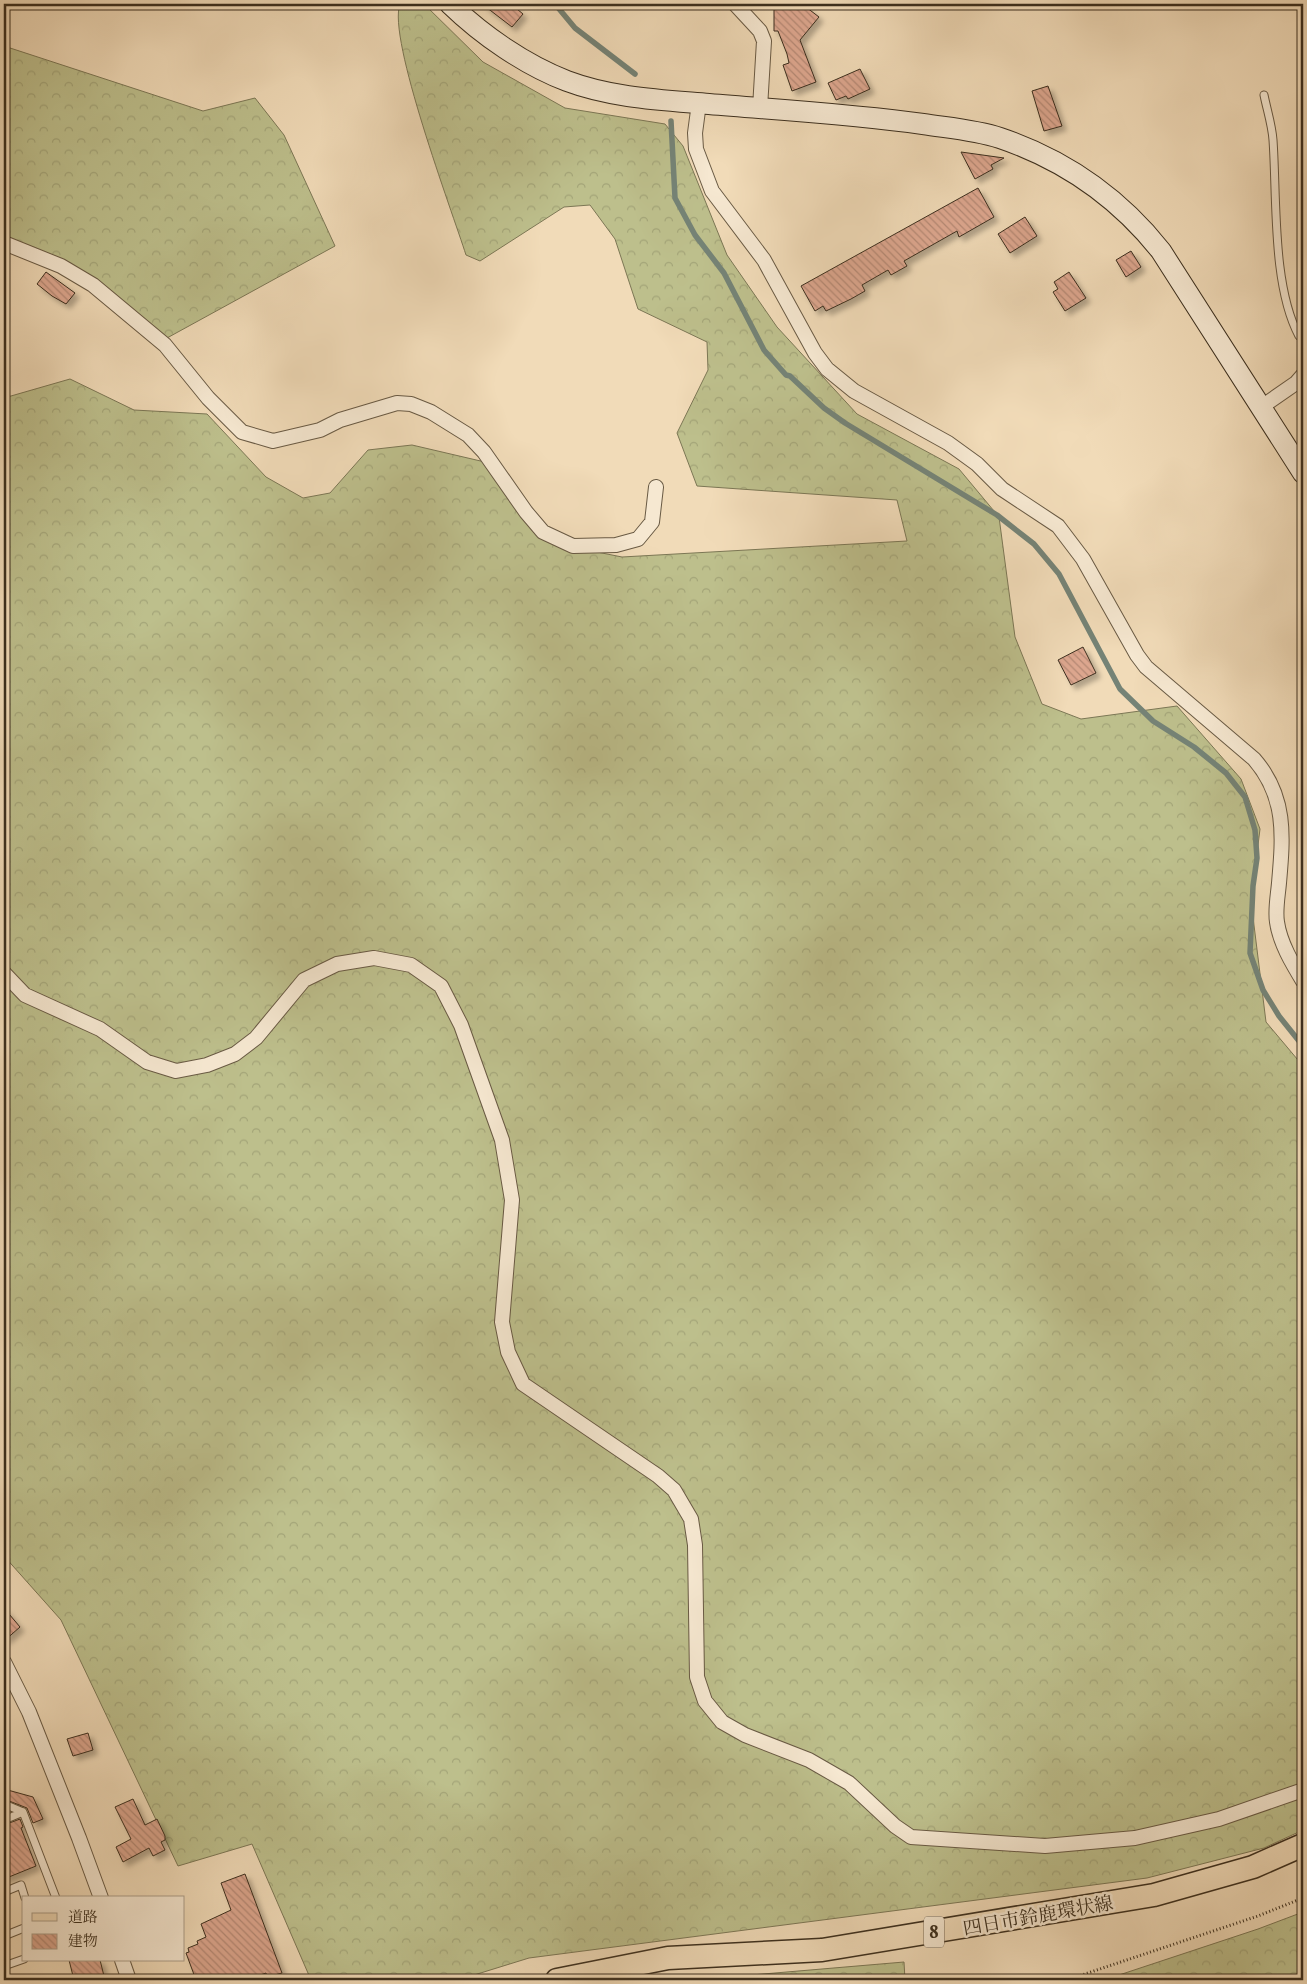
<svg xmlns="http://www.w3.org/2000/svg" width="1307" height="1984" viewBox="0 0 1307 1984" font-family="Vollkorn,'Noto Serif JP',serif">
<defs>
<pattern id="forest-crowns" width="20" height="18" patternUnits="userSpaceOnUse" patternTransform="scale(1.25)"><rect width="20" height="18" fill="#bdbf8c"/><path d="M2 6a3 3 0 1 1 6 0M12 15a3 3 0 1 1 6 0" fill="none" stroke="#a3a478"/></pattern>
<pattern id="building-back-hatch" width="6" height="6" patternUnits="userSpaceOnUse" patternTransform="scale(1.25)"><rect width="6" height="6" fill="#dca68e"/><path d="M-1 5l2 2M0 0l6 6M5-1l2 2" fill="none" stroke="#b48873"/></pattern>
<filter id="shadow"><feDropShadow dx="4.5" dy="4.5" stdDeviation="2.5" flood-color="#0004"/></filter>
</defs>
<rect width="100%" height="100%" fill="#f1dbb8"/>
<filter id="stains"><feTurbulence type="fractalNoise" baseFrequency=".004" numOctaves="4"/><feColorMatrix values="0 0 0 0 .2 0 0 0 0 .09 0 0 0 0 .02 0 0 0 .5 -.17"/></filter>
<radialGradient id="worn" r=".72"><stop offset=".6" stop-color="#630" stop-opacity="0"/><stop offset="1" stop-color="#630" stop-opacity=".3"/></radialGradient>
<path fill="url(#forest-crowns)" stroke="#7c7755" d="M400,4H424L483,62L565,108L665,124L683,146L727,255L777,327L857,414L959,469L999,517L1015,637L1042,704L1081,719L1177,706L1241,779L1260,829L1251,901L1266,1022L1303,1066V1830L1264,1848L1147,1878L529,1958L458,1980H311L252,1844L178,1866L61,1620L4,1556V398L70,379L134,410L207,414L266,477L303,498L330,493L368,450L412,445L502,466L524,518L557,544L622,557L907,541L897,500L697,486L677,433L708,370L707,342L638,309L615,239L590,205L564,207L480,261L466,255C452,211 387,38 400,4Z
M4,46L203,111L255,98L284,135L335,246L167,338L4,238Z
M1303,1912V1980H1104L1258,1929Z
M904,1962L905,1980H693Z"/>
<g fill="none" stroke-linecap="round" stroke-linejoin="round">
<path stroke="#758376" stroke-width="5.5" d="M555,4L575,28L635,74
M671,121L675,198L695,235L724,273L764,350L786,375L790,376L824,408L845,423L997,515L1034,544L1059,574L1120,689L1153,721L1194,747L1226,773L1245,797L1255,830L1257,858L1253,886L1250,953L1263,990L1279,1016L1303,1046"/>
</g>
<path fill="url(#building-back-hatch)" stroke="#3c2f1e" filter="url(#shadow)" d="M482,4H511L523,14L512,27Z
M774,4H802L819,17L800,40L816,82L792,91L783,65L789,63L787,54L778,31H774Z
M860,69L870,89L848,99L846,96L836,100L828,83Z
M1048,86L1062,126L1044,131L1032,91Z
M961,152L1004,158L991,165L993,169L975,179Z
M978,188L994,217L959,237L957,231L904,261L907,266L891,275L888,270L862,285L865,291L851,299L826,311L823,306L815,311L801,286Z
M1025,217L1037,236L1010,253L998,234Z
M1131,251L1141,267L1126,277L1116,260Z
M46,272L75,293L66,304L52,296L37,284Z
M1069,272L1086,298L1065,311L1053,292L1058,289L1054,282Z
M1083,647L1096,673L1071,685L1058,660Z
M4,1608L20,1627L4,1641Z
M88,1733L93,1750L73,1756L67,1739Z
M4,1789L33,1797L43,1819L33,1823L27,1808L4,1799Z
M133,1799L145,1825L157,1819L165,1836V1840L161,1842L165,1850L153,1856L149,1848L123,1862L116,1847L131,1839L115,1807Z
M20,1819L23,1827L21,1828L36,1866L4,1879V1825Z
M245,1874L282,1973L267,1977L266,1973L247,1980H196L186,1953L189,1952L188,1948L198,1944L197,1941L206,1937L201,1924L231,1910L221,1883Z
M69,1960H100L105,1980H74Z"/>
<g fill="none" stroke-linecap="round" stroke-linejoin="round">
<defs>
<path id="lane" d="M1264,95C1267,110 1272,125 1273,140C1277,197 1272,286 1299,336H1303
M4,1804L23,1812L56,1898
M4,1820L23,1812
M4,1892L21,1885L25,1898
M4,1936L24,1928
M4,1966L24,1959"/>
<path id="street" d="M735,4L760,31L764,41L760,108
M699,103L695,133L696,149L712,191L764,260L815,353L827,369L854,391L948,443L977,464L1002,489L1058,526L1083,559L1137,655L1146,667L1254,759C1287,797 1283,837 1279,883C1278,895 1275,910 1277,922C1280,943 1292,963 1303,981
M4,243L61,266L93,285L165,345L208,398L242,432L273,441L320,430L340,420L397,403L411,404L431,412L468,435L484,452L526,512L543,532L573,546L616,545L638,539L652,522L656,487
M1260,408L1296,383L1303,375
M4,973L25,995L100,1029L147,1062L176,1071L207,1065L235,1054L256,1038L304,980L337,964L374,958L411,965L441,986L461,1025L502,1140L512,1200L502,1322L508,1352L523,1384L658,1476L674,1490L691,1519L695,1545L697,1677L705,1701L722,1722L745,1735L809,1760L849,1783L895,1826L911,1837L1045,1846L1135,1838L1219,1819L1303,1790
M4,1662L29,1712L79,1838L101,1898
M122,1960L129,1980"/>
<path id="secondary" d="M450,4C482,35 525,65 567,81C612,98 662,100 709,104C781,110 853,114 923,124C949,128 976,130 1000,138C1065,160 1119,198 1161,251L1303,473"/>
<path id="primary" d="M557,1980L668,1958L822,1950L1154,1895L1253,1867L1303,1845"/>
</defs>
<use href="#lane" stroke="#695a44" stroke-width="9"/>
<use href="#street" stroke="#695a44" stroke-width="16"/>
<use href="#secondary" stroke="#3c2f1e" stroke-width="22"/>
<use href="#primary" stroke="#3c2f1e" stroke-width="25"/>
<path stroke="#3c2f1e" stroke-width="3" stroke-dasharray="1 2.5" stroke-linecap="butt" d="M1067,1980L1258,1916L1303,1898"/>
<use href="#lane" stroke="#f6e8d1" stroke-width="7"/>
<use href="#street" stroke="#f6e8d1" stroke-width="14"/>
<use href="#secondary" stroke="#f6e8d1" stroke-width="20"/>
<use href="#primary" stroke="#f1dbb8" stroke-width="22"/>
</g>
<g text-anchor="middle" stroke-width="5" stroke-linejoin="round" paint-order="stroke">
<rect fill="#f6e8d1" stroke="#746654" stroke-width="1" x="924" y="1916.5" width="20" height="31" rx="4"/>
<g font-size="18" font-weight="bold" fill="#3c2f1e">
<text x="934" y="1938">8</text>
</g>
<g font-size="19" fill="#3c2f1e" stroke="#f6e8d1">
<text transform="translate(1038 1915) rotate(-10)" y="7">四日市鈴鹿環状線</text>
</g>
</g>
<rect width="1307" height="1984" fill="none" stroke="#f1dbb8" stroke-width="20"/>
<rect x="5" y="5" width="1297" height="1974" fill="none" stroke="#3c2f1e" stroke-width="2.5"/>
<rect x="10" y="10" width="1287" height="1964" fill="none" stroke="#3c2f1e"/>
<rect x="22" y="1896" width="162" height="65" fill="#f6e8d1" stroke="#ac9e89"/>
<rect x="32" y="1913" width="25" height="8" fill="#f1dbb8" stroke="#ac9e89"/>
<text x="68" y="1922" font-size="15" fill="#3c2f1e">道路</text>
<rect x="32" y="1934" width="25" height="15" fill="url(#building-back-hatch)" stroke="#ac9e89"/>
<text x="68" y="1946" font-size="15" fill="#3c2f1e">建物</text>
<rect width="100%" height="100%" filter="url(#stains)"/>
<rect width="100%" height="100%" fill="url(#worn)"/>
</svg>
